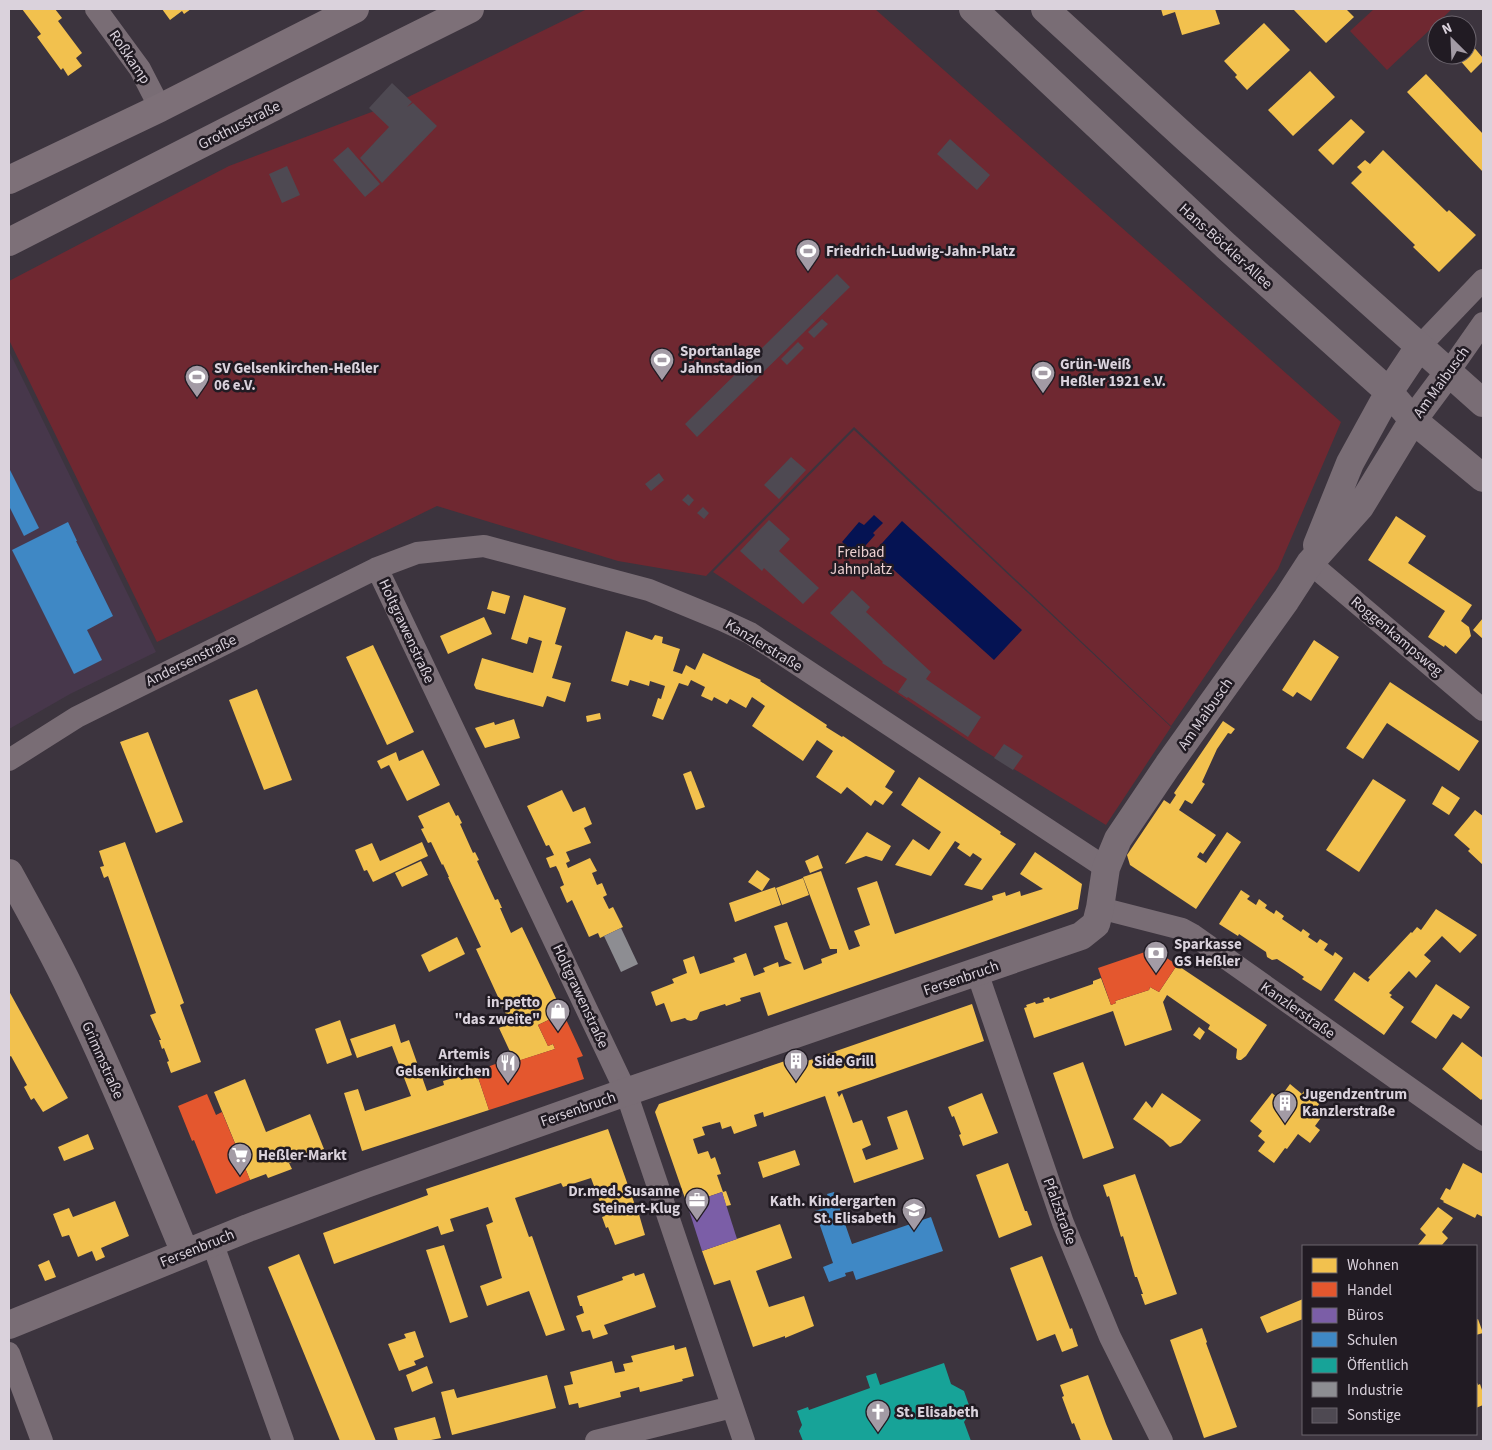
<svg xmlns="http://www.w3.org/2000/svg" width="1492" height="1450" viewBox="0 0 1492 1450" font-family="'Source Sans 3',sans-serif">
<rect width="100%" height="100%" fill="#3c343e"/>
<path fill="#47374b" d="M9,351L156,652L70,694L9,729Z"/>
<path fill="#6f2831" d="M587,9H875L1341,422L1278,569L1171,726L854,427L706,576L618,561L437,506L157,642L9,340V281L229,166L398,102Z
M1374,9H1452L1387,70L1350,31Z
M854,430L1171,727L1106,825L981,749L713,572Z"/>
<path fill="#051353" d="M874,515L883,523L873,533L875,535L857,555L842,542L859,522L864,525Z
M902,521L1022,630L994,660L874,552Z"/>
<path fill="#f2c14e" d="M22,9H55L62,18L58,21L82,53L76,58L82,66L68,76L63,68L61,70L37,37L41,34Z
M162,9H191L184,14L182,11L170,20Z
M1161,9H1215L1220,24L1182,35L1175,12L1163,16Z
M1293,9H1346L1354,17L1326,43Z
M1264,23L1290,50L1247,90L1235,77L1237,75L1224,61Z
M1472,45L1483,58V61L1471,73L1458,58L1461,55H1467V49Z
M1310,71L1335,97L1293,136L1268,110Z
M1426,74L1483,134V172L1407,92Z
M1351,119L1365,132L1333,165L1318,150Z
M1383,150L1447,212L1449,210L1476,235L1439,272L1413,247L1415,245L1351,183L1362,172L1357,167L1365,160L1370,164Z
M1396,516L1426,536L1408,563L1472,605L1461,621L1469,627L1471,636L1456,654L1445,645L1444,647L1428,637L1445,611L1368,560Z
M492,591L510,596L505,614L487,609Z
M524,595L566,608L555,644L562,646L552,678L571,683L565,702L547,696L543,707L476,689L474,685L482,658L533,673L542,641L529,637L527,644L511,639Z
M484,617L492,634L448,654L440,636Z
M1483,618V639L1473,630Z
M626,631L652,640L655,635L663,637L662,643L680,649L673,671L682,674L686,665L695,670L703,653L761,680L760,681L827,725L826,727L842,737L843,736L895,771L885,787L893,792L883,805L875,800L871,806L847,787L841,794L816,777L833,751L817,740L803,761L765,735L752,726L765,706L752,697L746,708L730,699L727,704L714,697L712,701L701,696L705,687L691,680L688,686L679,683L663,720L652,716L658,698L661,699L665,686L650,681L649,686L630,680L628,686L611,681Z
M1314,640L1339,657L1311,701L1297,692L1293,697L1282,690Z
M373,645L414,732L387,745L346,657Z
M1390,682L1479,741L1459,771L1387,723L1363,759L1346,748Z
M257,689L292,780L264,790L229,700Z
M600,713L601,719L587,722L586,716Z
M514,719L520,738L485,748L475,728L494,722L495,725Z
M1223,721L1235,729L1231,734L1228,733L1217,749L1202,782L1205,784L1192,804L1185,800L1179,810L1216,835L1203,854L1200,852L1197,857L1206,863L1227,832L1241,842L1196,909L1130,865L1127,855L1164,800L1170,804L1176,795L1174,793Z
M148,732L183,822L156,833L120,742Z
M423,750L440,785L407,801L389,765L381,769L377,761L396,752L399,761Z
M691,771L705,807L696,810L683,774Z
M919,777L1001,832L1000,834L1016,844L982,890L964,885L982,859L973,853L970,857L957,848L960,844L955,841L931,876L895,865L913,839L929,850L941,832L901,805Z
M1373,779L1406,800L1359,872L1326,850Z
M1442,786L1460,798L1449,815L1432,804Z
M562,790L573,812L585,807L592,824L584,828L591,843L566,852L570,861L566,863L568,868L590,858L597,871L592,873L597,885L602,883L607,895L603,897L609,909L613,907L623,927L600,938L598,933L589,937L572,900L567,903L560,887L564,885L559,872L556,866L550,868L546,858L554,855L549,845L546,846L527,806Z
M449,802L456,816L458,815L462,823L460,824L473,853L475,852L479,860L477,861L495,900L498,899L502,908H500L511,933L522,927L563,1013L538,1025L548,1046L553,1044L555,1049L515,1062L499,1028L510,1023L476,949L481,947L448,877H449L443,864L442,865L431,842L428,843L421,829L424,828L418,816Z
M1475,810L1483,816V865L1468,851L1470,849L1454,835Z
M867,832L891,846L882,861L866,856L845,864Z
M125,842L184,1003L180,1005L201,1062L171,1073L167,1062L169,1061L164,1048L162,1049L159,1040H161L150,1015L156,1013L108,876L104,878L100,867L104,866L99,851Z
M422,842L428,856L373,882L367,870L364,871L355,850L372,843L380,861Z
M1035,852L1082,884L1078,909L768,1016L760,992L740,998L741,1001L726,1006L725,1004L700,1012L697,1019L691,1021L687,1020L685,1018L671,1022L664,1003L656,1006L651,992L674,983L672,979L687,973L683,960L694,956L700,974L735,962L733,958L746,953L754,976L765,972L763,968L778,962L779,967L792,963L785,959L774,926L787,922L804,970L822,963L821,959L837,953V949H830L803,877L821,871L849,950L860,946L854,931L870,925L857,888L877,881L895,934L993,900L992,896L1005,892L1006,896L1020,891L1021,896L1043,889L1020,874Z
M818,855L823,868L810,873L805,861Z
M421,861L428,875L402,887L395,873Z
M757,870L770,879L762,891L748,882Z
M803,878L809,895L782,905L776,888Z
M775,887L781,905L735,922L729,903Z
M1241,890L1250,896L1247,899L1256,905L1259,899L1267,905L1265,908L1274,914L1276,910L1284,916L1282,919L1301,932L1303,929L1310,934L1308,937L1317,943L1320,939L1328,944L1324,950L1333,956L1335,952L1343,958L1321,991L1302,979L1304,977L1294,970L1277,959L1272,960L1267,957L1266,952L1239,934L1238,936L1219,924Z
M1436,909L1477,935L1460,953L1442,936L1424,955L1431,961L1416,978L1409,971L1389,993L1392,995L1390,997L1404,1007L1384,1035L1334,1000L1354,972L1368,982L1370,979L1368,978L1411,932L1412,933L1417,927L1421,930Z
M457,937L465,954L429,972L421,955Z
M1177,965L1267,1025L1246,1056L1241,1060H1238L1236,1058L1237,1049L1208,1029L1210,1025L1167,995L1163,1002L1172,1030L1125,1046L1113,1011L1034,1038L1024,1008L1027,1007L1026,1005L1035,1002L1036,1004L1044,1002L1043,999L1049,997L1050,999L1093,984V981L1101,978L1111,1005L1116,1003L1115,1001L1149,990L1150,987L1159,992Z
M1436,984L1470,1007L1461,1019L1453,1014L1436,1039L1411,1022Z
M9,991L68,1098L43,1112L34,1098L31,1100L24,1087L27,1085L11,1056L9,1057Z
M972,1004L984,1041L837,1092L839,1097L842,1093L853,1123L862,1120L871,1145L862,1149L866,1160L898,1149L887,1117L907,1110L924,1159L854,1183L825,1096L764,1117L763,1112L754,1115L757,1126L734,1134L731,1126L722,1129L720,1122L702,1127L705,1135L693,1139L698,1154L708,1151L711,1159L715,1157L721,1174L717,1175L723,1192L726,1191L731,1205L726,1206L722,1192L687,1204L655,1112L659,1104L785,1061L787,1068Z
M340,1020L352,1055L327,1064L315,1029Z
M395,1024L401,1043L409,1040L427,1091L444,1085L443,1081L460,1076L461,1080L477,1074L489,1110L362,1151L344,1093L358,1089L365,1111L411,1096L392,1046L357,1058L350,1039Z
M1199,1027L1205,1032L1200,1040L1193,1035Z
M1462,1042L1483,1058V1098L1481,1100L1442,1069Z
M1083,1062L1114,1148L1083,1159L1053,1073Z
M245,1079L266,1132L310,1114L324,1149L289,1163L292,1169L268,1178L266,1174L250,1180L214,1092Z
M1290,1084L1302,1094L1304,1091L1306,1092L1313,1091L1317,1093L1318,1101L1320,1103L1315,1109L1323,1115L1315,1126L1320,1130L1310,1143L1298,1134L1287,1149L1285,1148L1274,1163L1258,1151L1265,1142L1258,1136L1262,1131L1250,1121L1272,1093L1279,1099Z
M982,1093L998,1133L963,1146L959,1135L961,1134L954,1116L952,1117L948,1107Z
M1162,1093L1201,1120L1181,1143L1170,1147L1163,1140L1133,1119L1146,1101L1152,1108Z
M608,1129L635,1205L636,1204L645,1235L615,1245L608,1227L606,1228L602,1217L605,1216L591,1178L563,1187L561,1183L515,1198L529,1237L532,1236L565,1330L546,1336L529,1291L487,1306L480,1286L502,1278L486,1225L493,1222L488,1207L450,1219L454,1231L441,1235L438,1226L334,1264L323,1233L428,1195L426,1189Z
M88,1134L94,1149L64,1161L58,1147Z
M795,1150L800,1165L763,1178L758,1162Z
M1008,1163L1025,1211H1027L1032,1225L999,1238L976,1175Z
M1463,1163L1483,1174V1217L1477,1214L1475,1218L1443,1202L1444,1201L1440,1199L1446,1188L1450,1190Z
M1135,1174L1177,1294L1145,1305L1141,1294H1143L1137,1277H1135L1123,1236L1121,1237L1109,1196L1107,1197L1103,1185Z
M115,1201L129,1236L101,1248L105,1257L96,1261L92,1251L78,1257L69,1235L62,1237L53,1214L69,1208L73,1217Z
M1438,1207L1453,1218L1442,1232L1448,1238L1442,1245L1443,1246H1417L1426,1235L1420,1229Z
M780,1224L792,1258L756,1271L769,1307L804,1296L814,1326L785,1338V1336L753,1347L730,1280L714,1285L702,1251Z
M444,1245L468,1317L450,1323L426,1250Z
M299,1254L340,1353L376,1441H340L289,1317L268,1267Z
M1042,1256L1070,1329L1072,1328L1078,1346L1062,1352L1055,1334L1037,1341L1010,1268Z
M49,1260L56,1277L45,1281L38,1265Z
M634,1273L635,1276L644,1273L656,1307L604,1325L608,1334L593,1339L590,1330L582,1332L576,1316L584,1313L582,1306H580L577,1296L623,1280L622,1277Z
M1303,1299V1319L1267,1333L1260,1317Z
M1478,1319L1483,1333L1476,1335V1320Z
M1202,1328L1207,1342L1206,1343L1237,1427L1204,1438L1170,1340Z
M415,1331L424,1357L414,1361L416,1365L399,1371L388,1344L406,1338L404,1334Z
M674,1345L675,1350L686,1347L694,1376L682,1379L683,1381L640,1392L639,1387L620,1392L621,1397L579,1408L578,1403L569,1405L564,1386L573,1384L570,1372L612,1361L615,1373L625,1371L623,1364L633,1362L631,1356Z
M427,1366L433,1383L412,1392L406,1375Z
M547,1375L556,1408L452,1435L441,1392L454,1389L457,1398Z
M1088,1375L1106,1424L1113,1441H1081L1074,1423L1072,1424L1062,1397L1064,1396L1060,1385Z
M1476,1380L1478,1385L1480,1384L1483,1393V1405L1476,1408Z
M435,1417L441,1438L426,1441H398L394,1428Z"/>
<path fill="#e4572e" d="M1145,952L1160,962L1164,956L1177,965L1159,992L1150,987L1149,990L1115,1001L1116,1003L1111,1005L1098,968Z
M563,1013L583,1056L577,1058L584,1079L489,1110L476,1071L501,1062L502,1066L555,1049L553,1044L548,1046L538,1025Z
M207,1094L216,1115L222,1112L250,1180L216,1194L194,1140L192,1141L178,1106Z"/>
<path fill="#7b5ea7" d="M722,1192L737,1239L702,1251L687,1204Z"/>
<path fill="#3f88c5" d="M9,468L39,528L24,536L9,506Z
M68,522L77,541H76L113,616L87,630L102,660L74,674L12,550Z
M834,1192L852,1244L931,1217L943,1251L856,1280L853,1271L845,1273L846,1276L829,1282L823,1267L833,1263L815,1211L831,1206L827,1194Z"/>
<path fill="#17a398" d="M944,1363L951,1384L964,1391L971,1411L964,1422L971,1441H803L799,1431L802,1425L797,1411L808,1407L809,1410L870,1388L866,1376L876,1373L880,1385Z"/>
<path fill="#8d8d92" d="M621,928L638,964L621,972L604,936Z"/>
<path fill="#4e4952" d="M392,83L412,102L407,107L413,103L437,126L382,183L360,158L389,127L369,108Z
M950,139L990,175L977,190L937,154Z
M348,147L380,184L365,197L333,160Z
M287,166L300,195L282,203L269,174Z
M837,274L850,287L697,437L685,424Z
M822,319L828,324L814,338L808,332Z
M798,342L804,348L787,365L781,359Z
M791,457L806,470L779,499L764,485Z
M659,473L664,480L651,491L645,484Z
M688,494L694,500L689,506L682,500Z
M703,507L709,513L704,519L697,513Z
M769,520L790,539L779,551L819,588L803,604L764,568L762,571L740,551Z
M852,590L870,607L866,612L931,672L926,679L981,717L968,737L908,697L907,698L898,692L907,679L882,663L883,662L830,613Z
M1004,744L1023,756L1013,770L994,758Z"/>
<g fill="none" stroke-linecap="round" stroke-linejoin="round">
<path stroke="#796d75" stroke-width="22" d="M96,9L140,69L160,108
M1419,347L1483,280
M1448,373L1483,323
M1310,563L1483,710
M377,568L626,1092L744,1441
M9,760L77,717L377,568L417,553L484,546L649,590L722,620L750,633L1106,868
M1100,908L1182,929L1193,935L1483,1140
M977,972L1063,1223L1110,1337L1162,1441
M212,1242L283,1441
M9,1353L42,1441
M596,1441L732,1407"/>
<path stroke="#796d75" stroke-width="28" d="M973,9L1226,246L1389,392L1413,420L1483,478
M1045,9L1187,139L1483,403
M1317,545L1350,463L1389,392L1419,347
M9,873C32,915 56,957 76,1001C116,1084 150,1169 185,1253
M9,1325L248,1228L366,1184L626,1092L1081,936L1096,924L1100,908L1106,868L1118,839L1168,765L1286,600L1310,563L1360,507L1413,420L1448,373"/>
<path stroke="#7d7078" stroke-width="28" d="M9,180L160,108L355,9
M9,242L295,96L470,9"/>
</g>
<defs>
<symbol id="stadium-pin" viewBox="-11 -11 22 30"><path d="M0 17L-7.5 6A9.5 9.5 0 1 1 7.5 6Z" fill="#a39ba5" stroke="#211b23"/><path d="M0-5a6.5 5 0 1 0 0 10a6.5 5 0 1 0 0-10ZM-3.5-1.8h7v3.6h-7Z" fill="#fff"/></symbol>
<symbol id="bank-pin" viewBox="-11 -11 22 30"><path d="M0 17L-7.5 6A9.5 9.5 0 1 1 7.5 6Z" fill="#a39ba5" stroke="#211b23"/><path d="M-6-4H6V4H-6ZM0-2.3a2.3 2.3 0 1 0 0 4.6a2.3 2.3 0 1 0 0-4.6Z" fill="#fff"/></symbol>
<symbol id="shop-pin" viewBox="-11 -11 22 30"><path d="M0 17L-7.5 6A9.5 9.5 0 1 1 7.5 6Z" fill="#a39ba5" stroke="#211b23"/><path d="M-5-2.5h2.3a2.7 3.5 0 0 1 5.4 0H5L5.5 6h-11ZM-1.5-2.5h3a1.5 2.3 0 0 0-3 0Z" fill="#fff"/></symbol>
<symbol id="building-pin" viewBox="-11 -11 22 30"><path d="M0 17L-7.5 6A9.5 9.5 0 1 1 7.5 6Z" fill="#a39ba5" stroke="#211b23"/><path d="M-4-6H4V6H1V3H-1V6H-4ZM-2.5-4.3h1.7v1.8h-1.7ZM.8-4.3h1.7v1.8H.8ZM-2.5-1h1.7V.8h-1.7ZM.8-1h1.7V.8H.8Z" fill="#fff"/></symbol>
<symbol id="restaurant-pin" viewBox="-11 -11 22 30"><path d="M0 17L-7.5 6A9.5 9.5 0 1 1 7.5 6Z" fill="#a39ba5" stroke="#211b23"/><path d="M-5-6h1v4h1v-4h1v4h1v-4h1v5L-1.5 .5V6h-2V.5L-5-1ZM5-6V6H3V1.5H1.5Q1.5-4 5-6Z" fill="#fff"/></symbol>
<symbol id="supermarket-pin" viewBox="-11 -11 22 30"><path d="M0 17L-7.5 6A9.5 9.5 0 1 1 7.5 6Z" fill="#a39ba5" stroke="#211b23"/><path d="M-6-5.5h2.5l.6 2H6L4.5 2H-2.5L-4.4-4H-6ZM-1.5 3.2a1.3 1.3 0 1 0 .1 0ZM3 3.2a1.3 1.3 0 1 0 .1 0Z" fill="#fff"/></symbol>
<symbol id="office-pin" viewBox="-11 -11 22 30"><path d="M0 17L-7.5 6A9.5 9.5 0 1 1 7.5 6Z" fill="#a39ba5" stroke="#211b23"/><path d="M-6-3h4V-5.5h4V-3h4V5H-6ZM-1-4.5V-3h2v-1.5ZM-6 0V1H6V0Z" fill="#fff"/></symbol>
<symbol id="school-pin" viewBox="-11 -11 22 30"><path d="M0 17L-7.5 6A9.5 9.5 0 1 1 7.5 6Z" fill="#a39ba5" stroke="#211b23"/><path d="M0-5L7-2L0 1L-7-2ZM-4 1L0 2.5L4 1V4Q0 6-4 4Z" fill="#fff"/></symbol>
<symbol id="church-pin" viewBox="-11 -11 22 30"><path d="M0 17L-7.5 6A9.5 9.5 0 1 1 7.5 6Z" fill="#a39ba5" stroke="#211b23"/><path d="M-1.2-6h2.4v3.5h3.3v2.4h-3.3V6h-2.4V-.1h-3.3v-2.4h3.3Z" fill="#fff"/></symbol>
</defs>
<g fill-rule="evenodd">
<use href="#stadium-pin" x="794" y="237" width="28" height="38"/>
<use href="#stadium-pin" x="648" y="346" width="28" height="38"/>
<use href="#stadium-pin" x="1029" y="359" width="28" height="38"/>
<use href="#stadium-pin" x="183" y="363" width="28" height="38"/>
<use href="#bank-pin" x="1142" y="939" width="28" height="38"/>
<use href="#shop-pin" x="544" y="997" width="28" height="38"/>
<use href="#building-pin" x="782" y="1047" width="28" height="38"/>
<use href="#restaurant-pin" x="494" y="1049" width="28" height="38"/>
<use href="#building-pin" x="1271" y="1089" width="28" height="38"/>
<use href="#supermarket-pin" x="226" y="1141" width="28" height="38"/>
<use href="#office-pin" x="683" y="1186" width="28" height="38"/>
<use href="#school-pin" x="900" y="1196" width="28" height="38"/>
<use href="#church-pin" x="864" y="1398" width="28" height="38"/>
</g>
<g text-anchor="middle" stroke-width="5" stroke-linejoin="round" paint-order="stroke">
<g font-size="15" fill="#dad2dc" stroke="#211b23">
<text transform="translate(130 57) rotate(56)" y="5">Roßkamp</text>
<text transform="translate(239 125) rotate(-27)" y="5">Grothusstraße</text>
<text transform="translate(1226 246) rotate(42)" y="5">Hans-Böckler-Allee</text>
<text transform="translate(1441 382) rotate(-54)" y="5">Am Maibusch</text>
<text transform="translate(407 631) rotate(65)" y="5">Holtgrawenstraße</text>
<text transform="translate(1397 636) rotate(40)" y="5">Roggenkampsweg</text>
<text transform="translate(764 645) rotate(31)" y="5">Kanzlerstraße</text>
<text transform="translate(191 660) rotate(-26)" y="5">Andersenstraße</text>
<text transform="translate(1205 714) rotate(-55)" y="5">Am Maibusch</text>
<text transform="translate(961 978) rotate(-19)" y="5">Fersenbruch</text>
<text transform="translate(581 996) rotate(65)" y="5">Holtgrawenstraße</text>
<text transform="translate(1298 1010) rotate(35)" y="5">Kanzlerstraße</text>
<text transform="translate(103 1060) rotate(66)" y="5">Grimmstraße</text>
<text transform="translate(578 1109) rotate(-19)" y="5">Fersenbruch</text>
<text transform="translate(1060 1211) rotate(70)" y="5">Pfalzstraße</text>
<text transform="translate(197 1248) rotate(-22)" y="5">Fersenbruch</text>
</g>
<g font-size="15" font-weight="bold" fill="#dad2dc" stroke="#211b23" text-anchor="start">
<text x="826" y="256">Friedrich-Ludwig-Jahn-Platz</text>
<text x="680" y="356">Sportanlage<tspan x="680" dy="17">Jahnstadion</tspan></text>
<text x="1060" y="369">Grün-Weiß<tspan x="1060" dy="17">Heßler 1921 e.V.</tspan></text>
<text x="214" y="373">SV Gelsenkirchen-Heßler<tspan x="214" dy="17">06 e.V.</tspan></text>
<text x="1174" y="949">Sparkasse<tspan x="1174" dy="17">GS Heßler</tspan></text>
<text x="540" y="1007" text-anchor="end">in-petto<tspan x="540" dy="17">"das zweite"</tspan></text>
<text x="490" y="1059" text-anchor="end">Artemis<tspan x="490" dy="17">Gelsenkirchen</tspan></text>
<text x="814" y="1066">Side Grill</text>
<text x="1302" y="1099">Jugendzentrum<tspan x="1302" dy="17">Kanzlerstraße</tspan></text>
<text x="258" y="1160">Heßler-Markt</text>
<text x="680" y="1196" text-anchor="end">Dr.med. Susanne<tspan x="680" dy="17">Steinert-Klug</tspan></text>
<text x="896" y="1206" text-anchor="end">Kath. Kindergarten<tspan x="896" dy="17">St. Elisabeth</tspan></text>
<text x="896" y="1417">St. Elisabeth</text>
</g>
<g font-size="15" fill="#edd1d2" stroke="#211b23">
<text x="861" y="557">Freibad<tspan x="861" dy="17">Jahnplatz</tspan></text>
</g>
</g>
<rect width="1492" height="1450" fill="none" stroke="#dad2dc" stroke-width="20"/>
<rect x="1302" y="1245" width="175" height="190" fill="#211b23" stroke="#6b646d"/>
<rect x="1312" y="1258" width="25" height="15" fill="#f2c14e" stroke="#6b646d"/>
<text x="1347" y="1270" font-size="15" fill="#dad2dc">Wohnen</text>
<rect x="1312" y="1282" width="25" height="15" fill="#e4572e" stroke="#6b646d"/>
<text x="1347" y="1295" font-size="15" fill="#dad2dc">Handel</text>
<rect x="1312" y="1308" width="25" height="15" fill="#7b5ea7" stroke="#6b646d"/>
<text x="1347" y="1320" font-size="15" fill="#dad2dc">Büros</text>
<rect x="1312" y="1332" width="25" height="15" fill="#3f88c5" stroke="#6b646d"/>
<text x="1347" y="1345" font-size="15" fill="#dad2dc">Schulen</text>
<rect x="1312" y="1358" width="25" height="15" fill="#17a398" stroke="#6b646d"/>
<text x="1347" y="1370" font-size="15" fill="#dad2dc">Öffentlich</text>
<rect x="1312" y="1382" width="25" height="15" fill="#8d8d92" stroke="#6b646d"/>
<text x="1347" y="1395" font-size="15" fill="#dad2dc">Industrie</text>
<rect x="1312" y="1408" width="25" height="15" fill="#4e4952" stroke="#6b646d"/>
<text x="1347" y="1420" font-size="15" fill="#dad2dc">Sonstige</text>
<g transform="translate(1452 40) rotate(336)"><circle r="24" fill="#211b23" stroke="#6b646d"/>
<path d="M0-4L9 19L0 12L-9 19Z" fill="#a39ba5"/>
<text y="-8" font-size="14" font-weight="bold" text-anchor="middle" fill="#dad2dc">N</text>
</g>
</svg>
